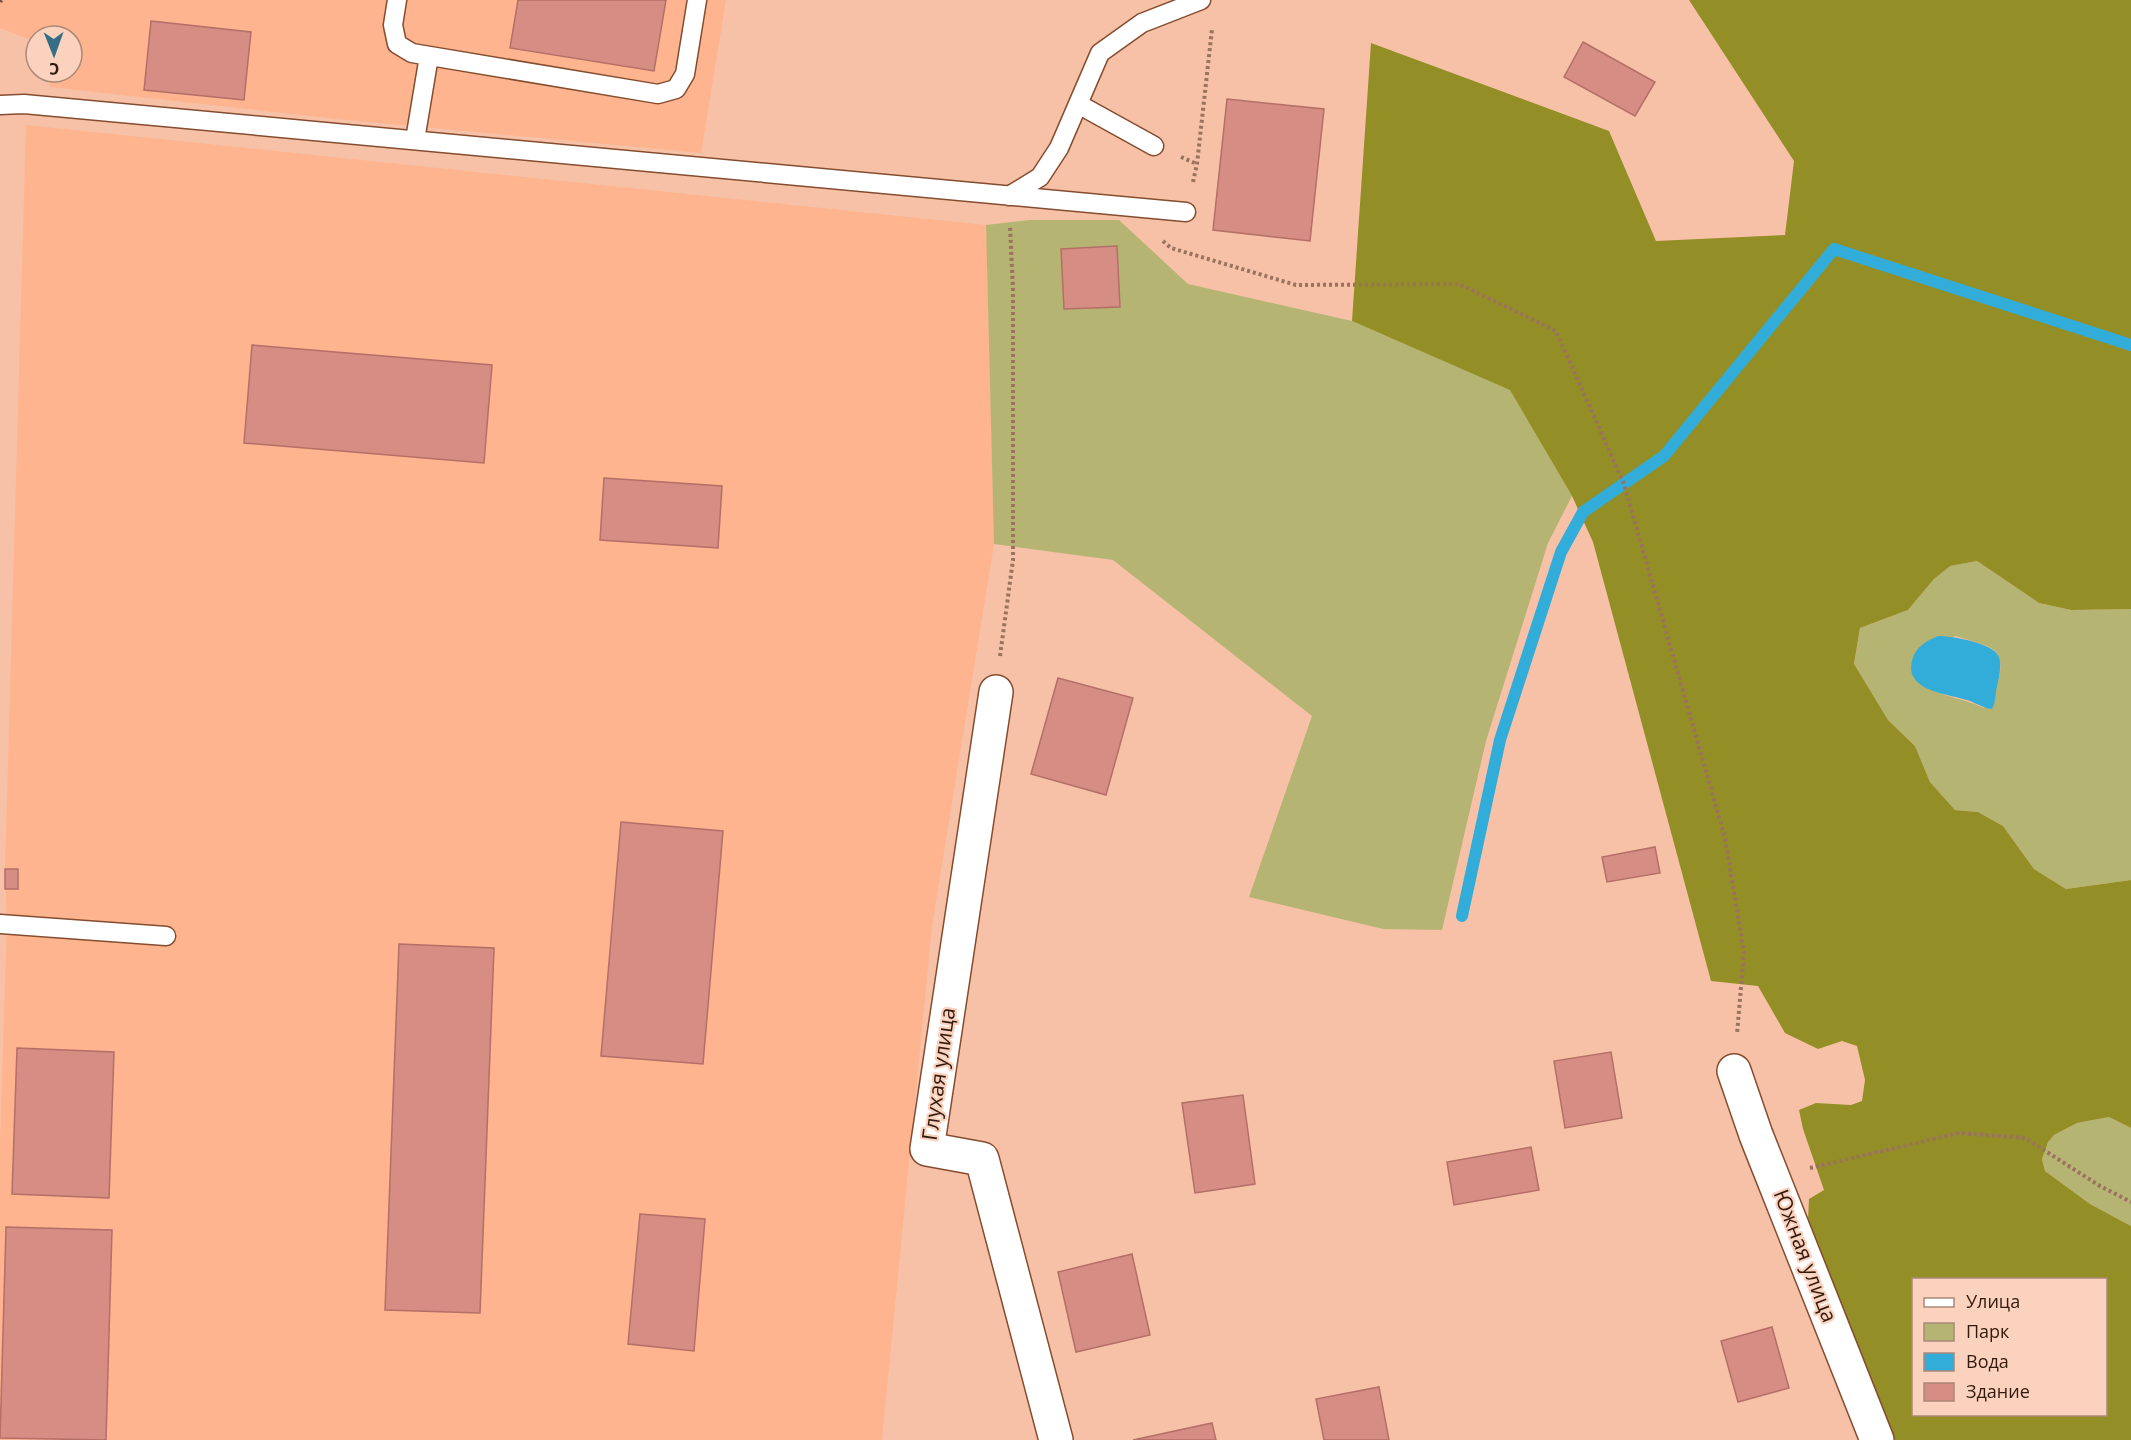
<svg xmlns="http://www.w3.org/2000/svg" width="2131" height="1440" viewBox="0 0 2131 1440" font-family="'Open Sans',sans-serif">
<rect width="100%" height="100%" fill="#f7c1a7"/>
<path fill="#fdb48f" d="M0,0H726L701,153L337,119L50,87L51,72H72V36H36V42L0,28Z
M26,125L986,225L994,544L932,926L882,1440H0V1143L7,924L5,869Z"/>
<path fill="#b6b473" fill-rule="evenodd" d="M1029,220H1119L1188,284L1352,321L1510,389L1572,496L1548,543L1486,741L1442,930L1383,929L1249,897L1312,716L1113,560L994,544L986,225Z
M1977,561L2039,603L2071,610L2131,609V880L2066,889L2034,869L2003,826L1978,812L1955,810L1930,782L1915,746L1888,720L1854,665L1860,628L1908,610L1934,579L1949,566ZM1955,636C1965,639 1989,645 1995,651C2009,665 1993,696 1984,708C1960,696 1931,697 1913,676Z
M2109,1117L2131,1128V1226L2090,1204L2045,1171L2042,1159L2048,1141L2054,1135L2077,1123Z"/>
<path fill="#938f26" fill-rule="evenodd" d="M1689,0H2131V609L2071,610L2039,603L1977,561L1950,566L1934,579L1908,610L1860,628L1854,664L1888,720L1915,746L1930,782L1955,810L1978,812L2003,826L2034,869L2066,889L2131,880V1128L2109,1117L2077,1123L2054,1135L2048,1142L2042,1159L2045,1171L2090,1204L2131,1226V1440H1883L1808,1220L1809,1199L1824,1190L1803,1129L1799,1110L1816,1103L1851,1105L1862,1101L1865,1080L1857,1046L1842,1041L1818,1049L1785,1033L1758,986L1711,981L1593,542L1572,496L1510,390L1352,321L1371,43L1609,131L1656,241L1785,235L1794,161ZM1914,1280H2106V1414H1914Z"/>
<path fill="#32adda" d="M1938,636C1952,636 1994,643 1999,657C2002,665 1999,678 1997,686C1995,694 1996,702 1992,709C1983,708 1978,704 1970,701C1951,694 1904,692 1912,661C1915,647 1926,641 1938,636Z"/>
<g fill="none" stroke-linecap="round" stroke-linejoin="round">
<path stroke="#32adda" stroke-width="12" d="M1462,916L1500,740L1561,552L1583,512L1664,456L1834,249L2131,345"/>
</g>
<path fill="#d58d84" stroke="#b46f67" stroke-width="1.5" d="M518,0H666L654,71L510,48Z
M151,21L251,32L244,100L144,90Z
M1583,42L1655,82L1635,116L1564,77Z
M1227,99L1324,109L1310,241L1213,230Z
M1117,246L1120,307L1064,309L1061,249Z
M252,345L492,365L484,463L244,443Z
M604,478L722,486L718,548L600,540Z
M1058,678L1133,698L1106,795L1031,774Z
M621,822L723,831L703,1064L601,1056Z
M1655,847L1660,873L1607,882L1602,857Z
M5,869H18V889H5Z
M399,944L494,948L480,1313L385,1310Z
M17,1048L114,1052L109,1198L12,1194Z
M1611,1052L1622,1118L1565,1128L1554,1061Z
M1243,1095L1255,1184L1195,1193L1182,1103Z
M1531,1147L1539,1190L1454,1205L1447,1162Z
M640,1214L705,1219L694,1351L628,1344Z
M6,1227L112,1230L106,1440L0,1438Z
M1132,1254L1150,1335L1076,1352L1058,1272Z
M1772,1327L1789,1388L1738,1402L1721,1341Z
M1379,1387L1389,1440H1324L1316,1399Z
M1212,1423L1216,1440H1133Z"/>
<g fill="none" stroke-linecap="round" stroke-linejoin="round">
<defs>
<path id="lane" d="M397,0L393,25L397,44L412,53L658,94L676,89L685,74L697,0
M1078,104L1154,146
M0,105L24,104L1186,212
M415,140L429,56
M1009,196L1040,177L1059,148L1100,53L1142,23L1201,0
M0,924L166,936"/>
<path id="street" d="M996,692L927,1149L982,1159L1056,1440
M1734,1071L1756,1135L1877,1440"/>
</defs>
<use href="#lane" stroke="#854c2e" stroke-width="21"/>
<use href="#street" stroke="#854c2e" stroke-width="36"/>
<path stroke="#9a725e" stroke-width="4" stroke-dasharray="3 3" stroke-linecap="butt" d="M1181,157L1197,164
M1193,182L1197,164L1212,29
M1163,241L1171,248L1296,285L1459,284L1556,331L1624,484L1725,838L1744,953L1737,1034
M1000,656L1013,560V290L1010,226
M1810,1168L1959,1133L2025,1138L2100,1186L2131,1202"/>
<use href="#lane" stroke="#fff" stroke-width="18"/>
<use href="#street" stroke="#fff" stroke-width="33"/>
<path stroke="#755341" stroke-width="4.5" stroke-dasharray="3 6" stroke-linecap="butt" d="M0,2L1,0"/>
</g>
<g text-anchor="middle" stroke-width="4.5" stroke-linejoin="round" paint-order="stroke">
<g font-size="21" fill="#321a0d" stroke="#fbd2be">
<text transform="translate(939 1074) rotate(-82)" y="7">Глухая улица</text>
<text transform="translate(1805 1256) rotate(69)" y="7">Южная улица</text>
</g>
</g>
<rect x="1912" y="1278" width="195" height="138" fill="#fbd2be" stroke="#ab8877" stroke-width="1.5"/>
<rect x="1924" y="1298" width="30" height="9" fill="#ffffff" stroke="#ab8877" stroke-width="1.5"/>
<text x="1966" y="1308" font-size="18" fill="#321a0d">Улица</text>
<rect x="1924" y="1323" width="30" height="18" fill="#b6b473" stroke="#ab8877" stroke-width="1.5"/>
<text x="1966" y="1338" font-size="18" fill="#321a0d">Парк</text>
<rect x="1924" y="1353" width="30" height="18" fill="#32adda" stroke="#ab8877" stroke-width="1.5"/>
<text x="1966" y="1368" font-size="18" fill="#321a0d">Вода</text>
<rect x="1924" y="1383" width="30" height="18" fill="#d58d84" stroke="#ab8877" stroke-width="1.5"/>
<text x="1966" y="1398" font-size="18" fill="#321a0d">Здание</text>
<g transform="translate(54 54) rotate(179)"><circle r="28" fill="#fbd2be" stroke="#ab8877" stroke-width="1.5"/>
<path d="M0-4.5L10 22L0 15L-10 22Z" fill="#346f87"/>
<text y="-9" font-size="16" font-weight="bold" text-anchor="middle" fill="#321a0d">С</text>
</g>
</svg>
